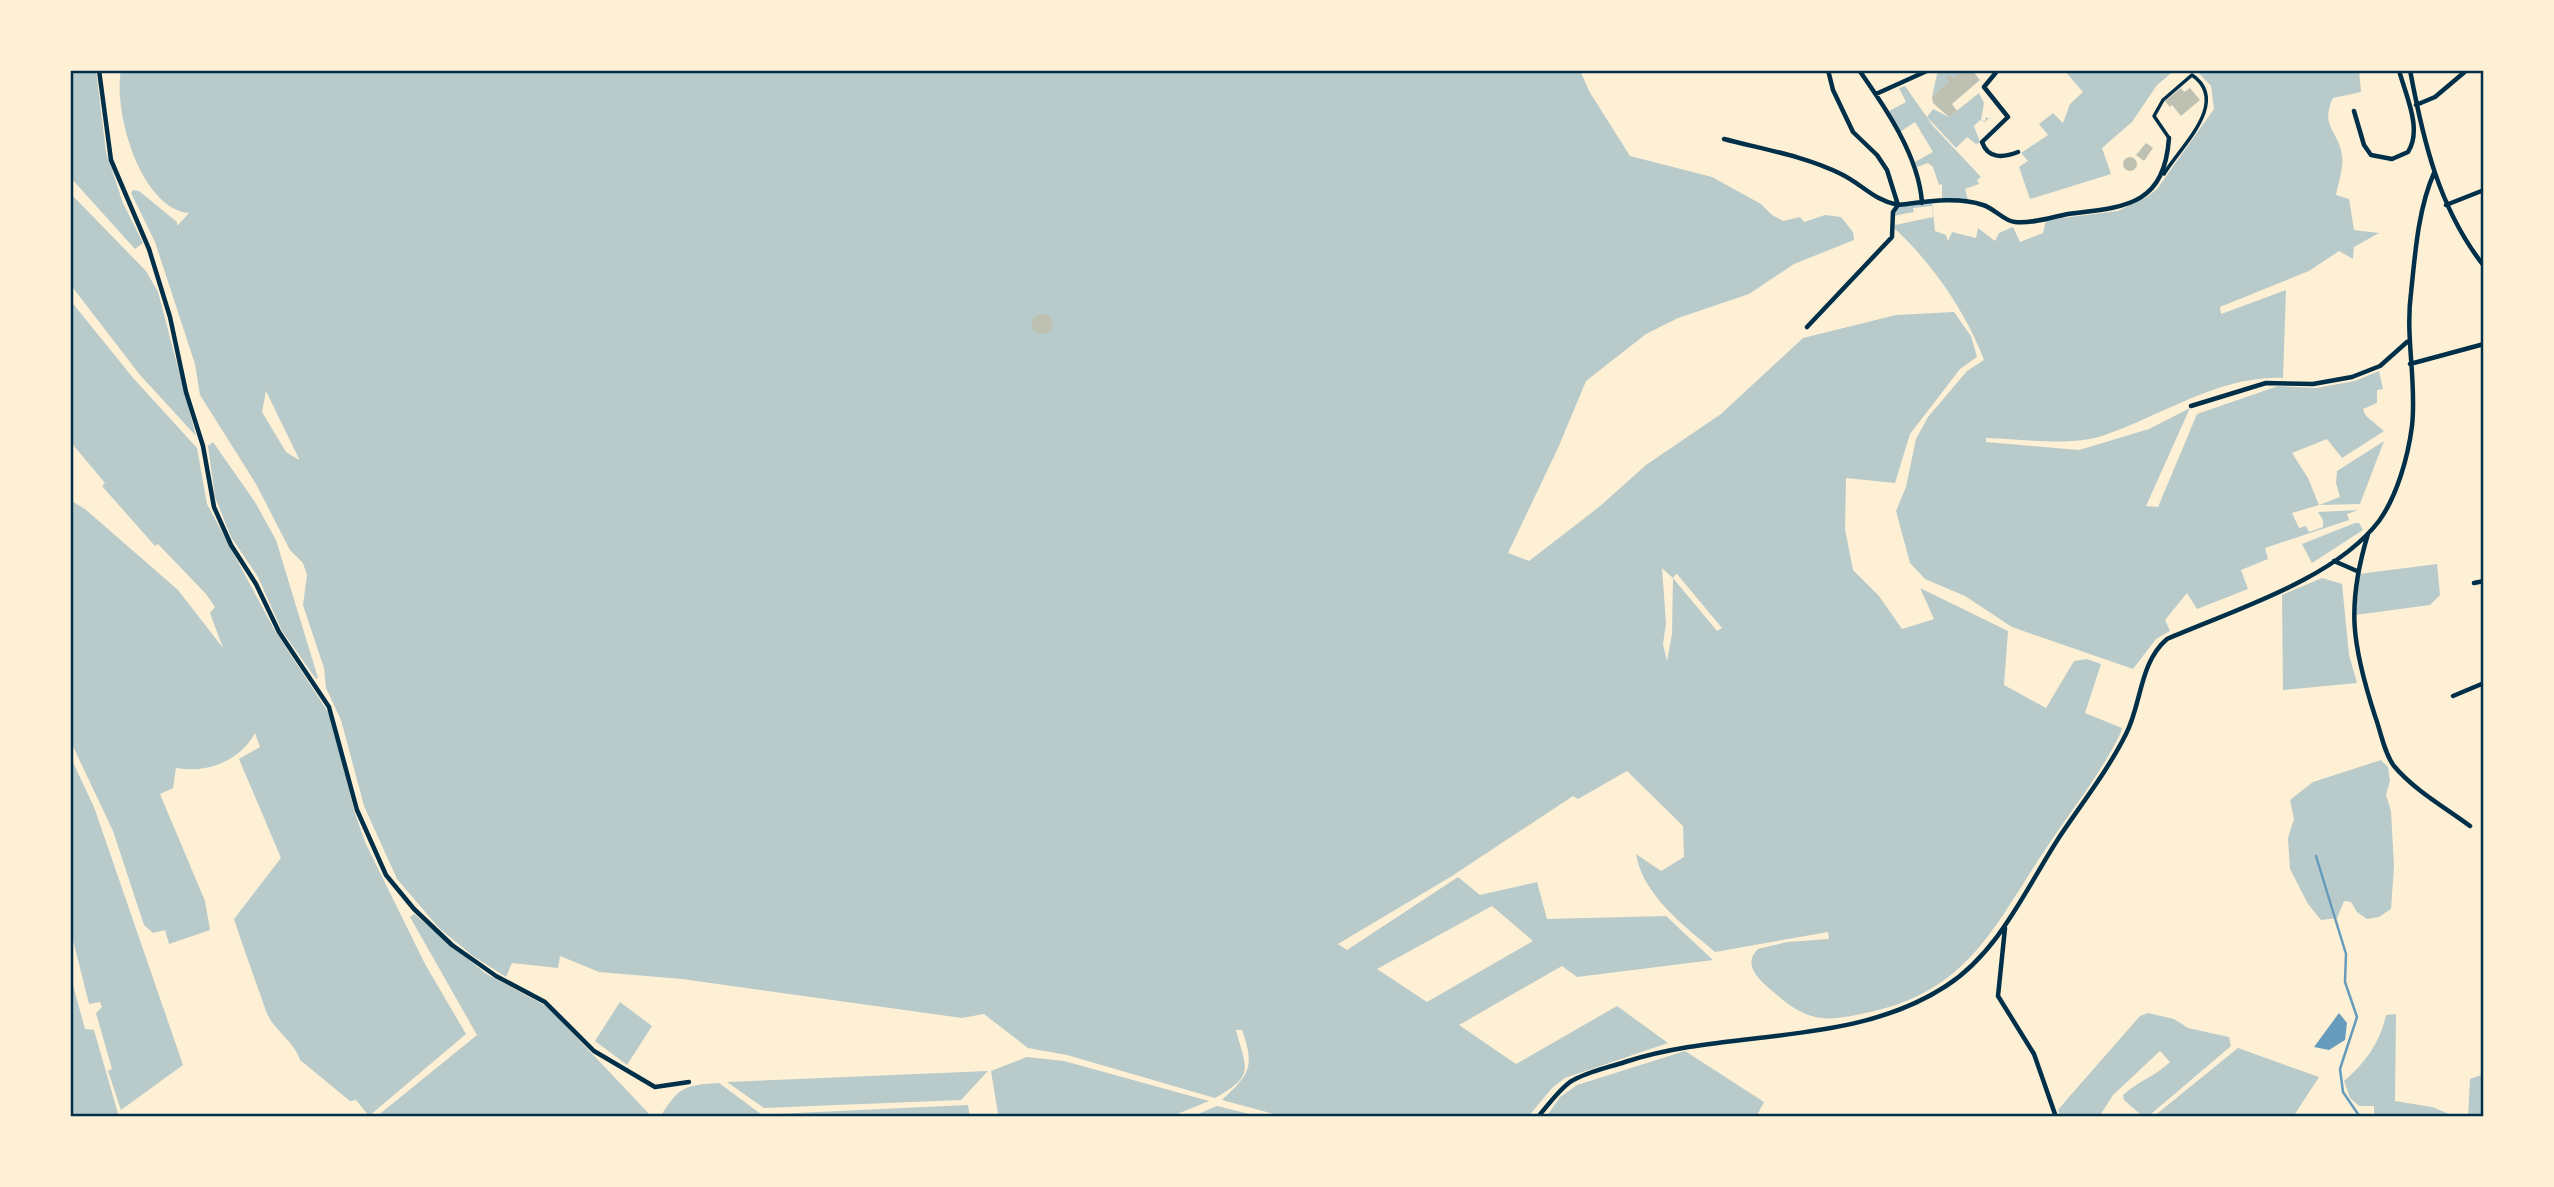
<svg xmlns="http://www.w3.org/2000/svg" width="2554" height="1187" viewBox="0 0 2554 1187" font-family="Quicksand,sans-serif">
<rect width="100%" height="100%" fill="#fdf0d5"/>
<path fill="#b9caca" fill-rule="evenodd" d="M70,70H96L106,152L123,203L143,243L135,249L70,177Z
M121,70H1580L1589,91L1630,156L1712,177L1761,204L1772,215L1783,221L1800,217L1804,222L1825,215L1841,217L1853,232L1854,240L1794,264L1749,294L1678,318L1646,334L1586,381L1558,448L1508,553L1529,561L1599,507L1646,465L1721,414L1803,338L1896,315L1954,312L1971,336L1977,357L1960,369L1910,434L1895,483L1846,478L1845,529L1853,570L1879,596L1902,629L1934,619L1920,588L2008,631L2004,685L2046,708L2074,661L2087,659L2101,664L2085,713L2122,728L2121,732C2102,772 2073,808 2049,844C1995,923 1971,992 1865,1013C1825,1022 1808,1022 1777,995C1763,983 1740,966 1758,949L1787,942L1829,939L1828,932L1715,952C1685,926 1643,896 1636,854L1661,871L1684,857L1683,826L1627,771L1578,799L1573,796L1452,876L1338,944L1347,950L1458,877L1480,895L1537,882L1547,919L1666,916L1713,960L1577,977L1562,966L1459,1025L1516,1064L1617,1006L1668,1043L1565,1078L1552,1088L1528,1117H1285L1222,1100C1250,1074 1255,1067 1242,1030H1236C1246,1069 1256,1075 1215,1098L1067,1055L1028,1048L984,1014L962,1018L682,979L599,972L560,956L558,968L512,963L506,977L473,956L439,928L397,879L364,806L341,720L326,688L324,668L303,605L307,575L303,563L290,550L256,484L200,395L195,364L155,242L131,193L133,190L139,191L177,222V226L189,213C140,208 113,111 121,70ZM266,391L299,459V460L286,452L262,412ZM1662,568L1673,578L1672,634L1667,661L1663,644L1666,623ZM1676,574H1677L1722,628L1717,631L1673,578ZM1492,906L1533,941L1427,1002L1377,969Z
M1941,70H1966L1953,78L1950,75L1947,78L1949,81L1932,97L1937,74Z
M2064,70H2175L2157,85L2132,122L2102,148L2111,174L2030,199L2019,167L2028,161L2021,153L2048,135L2039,124L2053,113L2063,123L2070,104L2083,92Z
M2196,70H2359L2361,92L2333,98C2319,127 2340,132 2342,156C2344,167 2338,184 2336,195L2349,199L2354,230L2379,233L2354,247L2353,259L2339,251L2309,271L2220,307L2221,314L2286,290L2283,378C2221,375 2163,415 2105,435C2069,447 2024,439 1986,438V442L2079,450L2149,429L2190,408L2146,506L2158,507L2197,414L2278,386L2316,388L2355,381L2379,371L2383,389L2377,390V403L2363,409L2366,416L2384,431L2342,458L2327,439L2292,453L2308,478L2319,505L2340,497L2336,483L2337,471L2384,441L2360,504L2319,505L2292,513L2299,528L2306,526L2309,532L2323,527V520L2318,512L2358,510L2347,514L2349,520L2265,548L2268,559L2241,570L2248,589L2197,609L2187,593L2165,620L2170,631L2156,639L2133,669L2012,627L1965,596L1925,579L1910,563L1896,511L1906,487L1916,439L1928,417L1967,371L1984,360C1966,312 1932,263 1895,229V225L1933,217L1932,206L1913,208L1914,212L1893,216L1898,205L1932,202L1935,231L1946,235L1948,241L1952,232L1976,238L1978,228L1995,241L1999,233L2013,227L2020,242L2043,233L2046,220L2118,211L2147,197L2157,189L2214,109L2211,86Z
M1905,86L1933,126L1981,177L1977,180L1979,184L1965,189L1968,200L1942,199V184L1939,185L1933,167L1928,163L1917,167L1915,162L1933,152L1915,122L1900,132L1889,111L1906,102L1899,88Z
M1979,93L1984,103L1981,120L1985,121L1986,117L1994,121L1989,118L1985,122L1980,120L1974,126L1980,142L1976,144L1967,137L1956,148L1927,117L1933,109L1949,117Z
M70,193L146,271L158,292L196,436L140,375L70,284Z
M70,300L134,379L197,448L207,504L275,631L330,715L355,813L365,842L425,964L466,1034L369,1116L356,1100L350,1101L300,1060C295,1042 273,1030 266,1011C256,982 244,950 234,919L281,858L239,759L260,747L255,733C241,760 207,774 176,768L173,788L160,794L205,901L210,930L169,944L165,930L153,933L144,925L113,831L70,740V500L85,509L178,590L223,648L210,613L215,607L206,594L158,544L155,546L102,486L105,483L74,446L70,433Z
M213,442L255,502L276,540L318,678L316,679L282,631L258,577L231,537L215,497L208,446Z
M2355,523H2359L2363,530L2312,563L2302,544Z
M2437,564L2440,595L2430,605L2355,615L2359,574Z
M2322,578L2342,584L2349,655L2357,683L2283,690L2282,595Z
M70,756L94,807L183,1065L121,1110L108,1071L112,1069L96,1013L102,1007L100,1002L89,1004L70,928Z
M2381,760L2388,767L2390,781L2386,795L2391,811L2394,866L2391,909L2379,917L2367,919L2357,912L2351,902L2344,901L2337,918L2321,920L2308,904L2290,869L2288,838L2294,819L2290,800L2313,782Z
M414,914L485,973L548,1007L652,1117H376L477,1035L410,917Z
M70,974L85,1029L94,1030L119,1117H70Z
M620,1002L652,1026L627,1065L595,1041Z
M2148,1013L2174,1019L2188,1028L2229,1037L2231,1046L2151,1114H2140L2124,1100L2123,1095C2138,1081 2156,1076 2170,1062L2160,1051L2113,1095L2099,1117H2061L2058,1110L2069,1097L2140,1016Z
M2396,1014L2395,1101L2432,1107L2457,1117H2374V1106H2359L2350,1098L2344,1081C2365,1063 2380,1043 2386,1015Z
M2238,1048L2319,1077L2293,1117H2153Z
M1685,1051L1764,1102L1756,1117H1546L1560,1097L1577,1085Z
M1027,1057L1064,1061L1209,1101L1170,1117H982L998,1114L991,1071Z
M988,1071L961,1100L764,1108L727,1082Z
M2484,1074V1117H2468L2470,1079Z
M719,1083L765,1117H660C679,1087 684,1085 719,1083Z
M968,1105L970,1117L772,1116L774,1114Z
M1217,1106L1262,1117H1191Z"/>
<path fill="#669bbc" d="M2339,1013L2347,1023L2345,1040L2329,1050L2314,1047Z"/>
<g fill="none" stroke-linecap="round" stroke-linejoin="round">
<path stroke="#669bbc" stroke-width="2.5" d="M2316,856L2346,954L2345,982L2357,1017L2340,1069L2343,1092L2360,1117"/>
</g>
<path fill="#bec0b2" d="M1964,70H1972L1980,80L1952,104L1957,111L1949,117L1933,103L1932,97L1949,81L1946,78L1950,75L1953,78Z
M2181,88L2184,92L2190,88L2200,100L2181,116L2172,105L2170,107L2165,101Z
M2146,143L2153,148L2144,161L2136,155Z
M2123 164a7 7 0 1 1 14 0a7 7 0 1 1-14 0Z
M1032 324a10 10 0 1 1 20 0a10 10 0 1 1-20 0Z"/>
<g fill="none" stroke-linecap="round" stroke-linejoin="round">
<path stroke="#003049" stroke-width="3.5" d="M2164,174C2180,147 2231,102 2192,75L2163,100L2154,116L2169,138"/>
<path stroke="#003049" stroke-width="4.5" d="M99,70L111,160L149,249L170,317L186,392L203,446L214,507L231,545L256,584L279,632L329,707L357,810L386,875L414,909L452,945L496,976L545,1002L594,1051L655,1087L689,1082
M1859,70C1885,107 1919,156 1922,203
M1998,70L1984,87L2008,117L1982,142C1988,159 2003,158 2018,152
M2410,70C2423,140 2439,209 2484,266
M1876,94L1929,70
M2416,105L2435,97L2467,70
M2354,111L2364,145L2371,155L2392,159L2408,152C2423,129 2405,94 2399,70
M1724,139C1762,149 1805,156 1841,174C1862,184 1873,200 1898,205L1887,170L1877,155L1853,132L1833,90L1828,70
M2446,205L2484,190
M1807,327L1892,237L1893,212L1898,205C1924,202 1957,196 1983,205C1994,208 2005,222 2015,222C2032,224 2052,217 2068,214C2126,207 2164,206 2169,138
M2410,364L2484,344
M2191,406L2266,383L2313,384L2352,377L2380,366L2407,342
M2368,534C2346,606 2352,645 2375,716C2381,732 2384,753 2394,766C2414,790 2446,808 2470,826
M2334,561L2357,571
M2474,583L2484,581
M2453,696L2484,683
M2005,928L1998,996L2034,1054L2056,1117
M1538,1117C1548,1105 1558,1091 1570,1082C1586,1072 1607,1068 1625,1062C1728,1028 1851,1048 1946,986C2000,951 2026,888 2060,836C2082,803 2108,770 2126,734C2142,703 2139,663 2167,639C2233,610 2334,580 2379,521C2397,496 2408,457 2412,426C2417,382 2405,338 2411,293C2415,255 2418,209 2434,173"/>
</g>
<rect width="2554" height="1187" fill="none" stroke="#fdf0d5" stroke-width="144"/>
<rect x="72" y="72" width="2410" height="1043" fill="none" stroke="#003049" stroke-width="2.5"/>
</svg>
